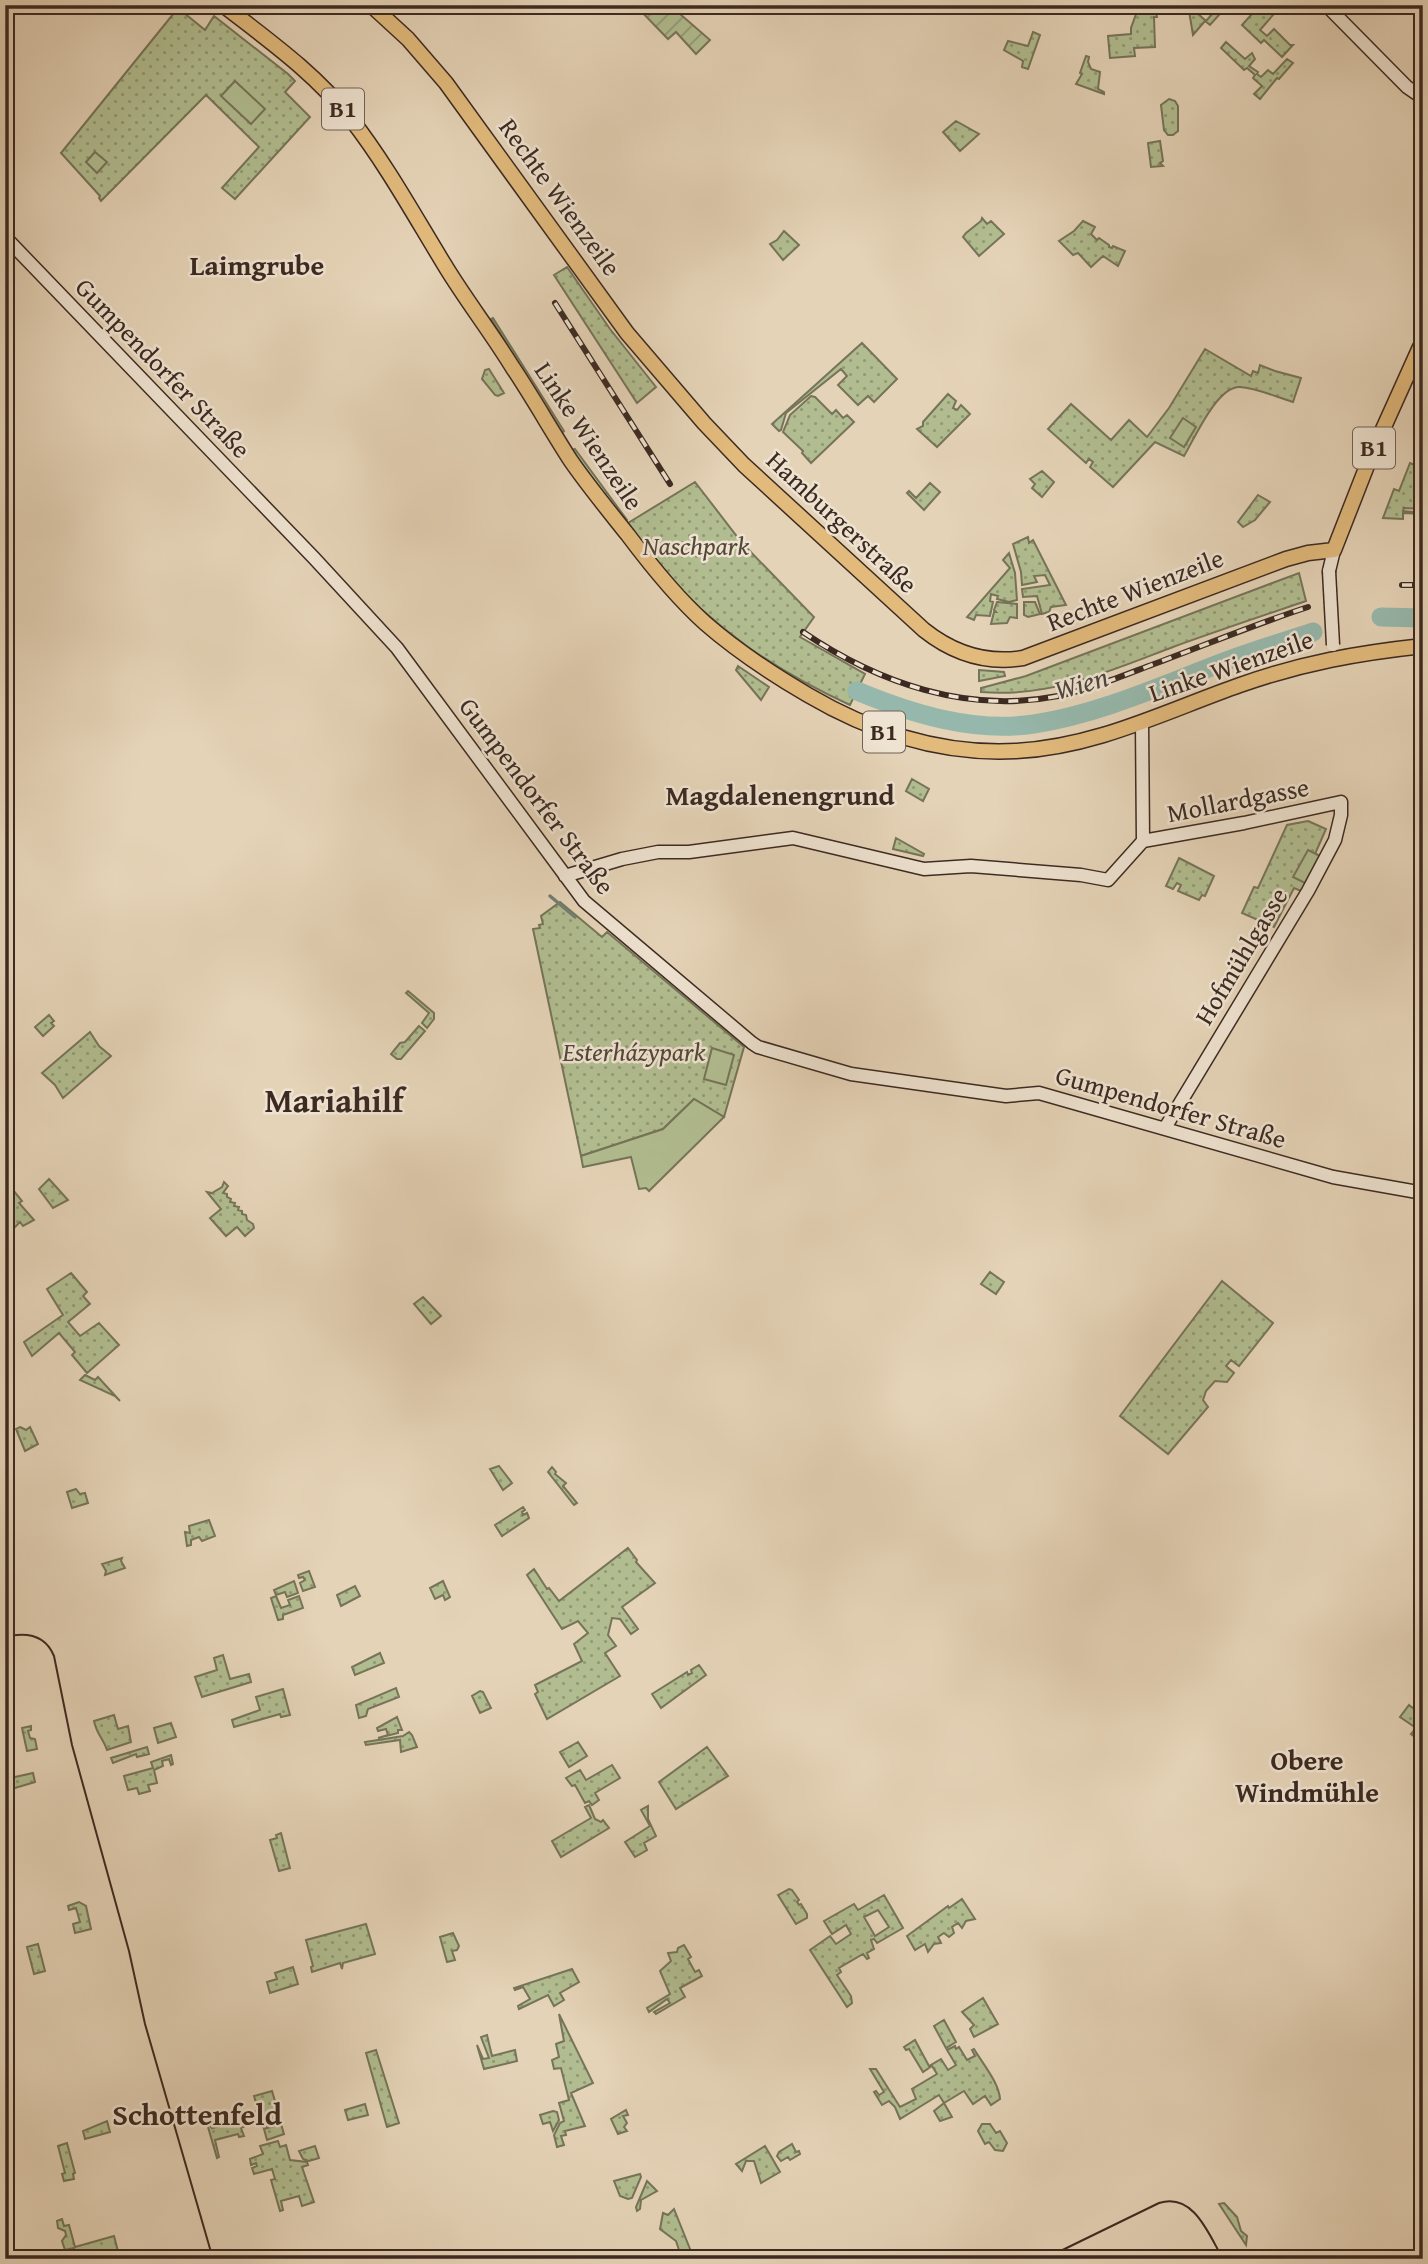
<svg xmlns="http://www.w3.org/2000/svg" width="1428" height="2264" viewBox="0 0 1428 2264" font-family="'Gentium Book Plus',serif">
<defs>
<pattern id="grass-dots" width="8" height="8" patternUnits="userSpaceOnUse" patternTransform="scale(1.75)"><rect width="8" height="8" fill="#b1bd90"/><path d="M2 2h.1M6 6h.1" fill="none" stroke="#919a75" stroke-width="1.8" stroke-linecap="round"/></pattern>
<pattern id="garden-furrows" width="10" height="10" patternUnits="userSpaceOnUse" patternTransform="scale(1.75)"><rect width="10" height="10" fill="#b1bd90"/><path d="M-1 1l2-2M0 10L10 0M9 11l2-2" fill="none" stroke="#919a75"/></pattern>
</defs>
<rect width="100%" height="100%" fill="#e5d3b7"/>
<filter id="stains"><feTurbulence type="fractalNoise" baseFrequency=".00286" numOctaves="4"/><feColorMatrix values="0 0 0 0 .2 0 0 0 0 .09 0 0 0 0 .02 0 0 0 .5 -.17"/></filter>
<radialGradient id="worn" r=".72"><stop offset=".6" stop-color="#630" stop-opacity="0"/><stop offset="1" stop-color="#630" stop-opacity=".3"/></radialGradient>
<path fill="url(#grass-dots)" stroke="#767459" stroke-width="2" fill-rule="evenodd" d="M1188,5L1206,21L1220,5H1228L1210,25L1205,21L1193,35Z
M1260,5L1273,15L1260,30L1267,36L1274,29L1290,45H1293L1282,57L1264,40L1261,43L1242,25Z
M1139,6L1156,12L1157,17H1154L1155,47L1134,48L1135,56L1110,58L1108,36L1131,34V28Z
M178,8L205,30L214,16L288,74L295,81L285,92L310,117L235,199L222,188L259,147L206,95L101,201L99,198L100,196L61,153Z
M1033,32L1040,35L1028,69L1022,67L1023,61L1004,50L1008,41L1028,46Z
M1226,42L1245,59L1252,53L1255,59L1249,66L1258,72L1257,74L1261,77L1268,70L1273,74L1287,59L1293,63L1279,79L1277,78L1260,99L1254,94L1262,86L1253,78L1255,75L1247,68L1244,70L1221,48Z
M1086,56L1089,57L1088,62L1091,69L1100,72L1098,89L1104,92V94L1076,84L1082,74L1080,73Z
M1169,99L1175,101L1178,106V131L1173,135H1168L1164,130L1161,105Z
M956,121L979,134L960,151L943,132Z
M1160,141L1163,161L1160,163L1163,166L1151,167L1148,143Z
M982,218L987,224L991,221L1004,234L979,256L963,237L966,233L981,221Z
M1083,221L1095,227L1091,234L1097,240L1099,238L1109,245V247L1112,248L1113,246L1125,251L1118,266L1103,256L1091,267L1078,253L1073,255L1059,241L1074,231Z
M784,231L799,245L783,260L770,244L777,240Z
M567,267L610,329L656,387L637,403L554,275Z
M493,318L564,431L562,433L491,319Z
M862,343L897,379L874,402L868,396L858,405L838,385L847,376L841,369L786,413L781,430L779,431L772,424Z
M1205,349L1251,376L1253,371L1258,373L1260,365L1275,371L1301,378L1293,402C1276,397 1257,388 1240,387C1217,386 1195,438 1184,456L1155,442L1113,487L1090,467L1093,462L1089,459L1086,463L1048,429L1071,404L1111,440L1129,420L1147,437L1169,408Z
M489,369L504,393L498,396L495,395L482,379L485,370Z
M948,394L956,401L953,408L957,410L961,405L970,414L937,447L917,429L923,426V422Z
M811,396L815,397L832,414L836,410L843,418L847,415L854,422L811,463L802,453L803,451L783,432L790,415Z
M575,449L627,520L625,522L572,450Z
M1410,463L1423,469V509L1404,508L1403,511L1423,513V514L1403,513V519L1383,518L1394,489L1399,491Z
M1042,471L1054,482L1042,497L1032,488L1035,484L1030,479Z
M695,482L742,543L814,617L800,637L865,674L850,705C774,670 713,628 660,567C648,553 638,538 628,523Z
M930,483L940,492L924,510L907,493L909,491L916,498Z
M1258,495L1270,502L1255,520L1243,527L1238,522Z
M1028,537L1029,543L1033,540L1066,605L1051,607L1049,612L1042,614L1037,596L1023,597L1022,589L1050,585L1045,575L1034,576L1037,582L1022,585L1021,572L1013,544Z
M1009,553L1015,573L1017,600L1009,602L997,599L998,596L991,594L990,601L993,602L990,616L976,615L974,620L967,617L1010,568L1003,560Z
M1299,573L1306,601C1262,616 1217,631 1173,647C1110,671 1050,698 981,692V688L1026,676Z
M997,602L1017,604V618L1010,617L1007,623L991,624L994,612H996L994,610Z
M1024,602H1035L1040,614L1028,617L1024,615Z
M738,666L769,687L761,700L736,670Z
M979,670L1004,672L1005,676L979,681Z
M912,779L929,789L923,801L906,791Z
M1308,821L1326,829L1315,854L1320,856L1301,891L1294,888L1274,927L1242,913L1254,887L1258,888L1287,825Z
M896,838L924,854L923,856L893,849Z
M1179,858L1214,876L1205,896L1202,895L1199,900L1178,891L1181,885L1177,883L1173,889L1166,886Z
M560,902L602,937L607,932L744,1047L724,1117L694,1099L663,1129L581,1156L533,929L540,928L539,925L543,924L541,916Z
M408,991L434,1013V1019L427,1028L422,1023L429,1013L406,993Z
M49,1015L54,1021L51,1023L54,1026L43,1036L35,1027Z
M419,1026L425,1031L401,1059H397L391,1054L400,1043L405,1042Z
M90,1032L99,1046L111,1056L63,1098L55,1085L42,1073Z
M49,1179L68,1200L53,1208L39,1189Z
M224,1182L228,1186L223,1193L227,1194V1197L231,1199L230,1202L235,1203L234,1206L239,1207L238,1210L242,1211V1214L246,1215L247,1220L253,1224L254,1228L245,1236L237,1227L226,1236L210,1218L221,1209L207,1192L212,1193L222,1187Z
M13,1190L22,1201L19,1203L34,1220L23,1226L20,1222L15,1227L5,1216V1197Z
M990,1272L1004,1282L996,1294L981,1284Z
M71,1273L87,1292L83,1296L90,1304L68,1322L80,1336L99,1323L119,1345L87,1373L72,1355L75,1352L59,1333L32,1356L24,1342L63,1315L47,1289Z
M1222,1281L1273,1323L1239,1366L1231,1360L1226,1366L1234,1373L1227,1382L1215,1381L1206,1391L1203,1400L1208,1407L1168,1454L1120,1416Z
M423,1297L441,1316L431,1324L414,1304Z
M85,1375L95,1380L98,1377L120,1401L115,1396L80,1380Z
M20,1427L26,1430L30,1427L38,1444L25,1451L16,1429Z
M499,1466L512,1483L503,1490L490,1469Z
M552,1467L556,1472L555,1474L566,1483L563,1486L577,1503L574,1505L548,1472Z
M76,1489L80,1494L85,1493L88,1503L72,1508L67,1492Z
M523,1507L525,1510L522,1512L523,1515L527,1513L529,1518L502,1536L495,1525Z
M209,1520L215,1536L202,1541L199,1537L191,1540V1545L187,1546L185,1532L190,1533L189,1526Z
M628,1548L637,1560L636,1562L655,1583L622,1607L638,1629L631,1634L620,1619L612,1618L608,1635L616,1646L605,1653L620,1676L547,1719L535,1694L538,1692L535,1685L582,1661L574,1644L588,1633L578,1621L562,1629L527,1575L534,1569L547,1589L549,1588L559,1601Z
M122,1558L121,1561L125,1568L105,1575L106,1571L102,1564Z
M309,1571L315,1587L303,1591L300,1583L305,1580L303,1577L299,1578L298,1575Z
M294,1581L298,1593L287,1597L285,1592L276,1595L274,1590Z
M443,1581L450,1597L445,1600L443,1595L435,1599L430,1588Z
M355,1586L360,1596L341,1606L337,1595Z
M276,1596L281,1608L290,1605L288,1600L299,1596L303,1608L283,1615V1619L278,1620L271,1598Z
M380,1653L384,1663L355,1675L352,1667Z
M223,1655L230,1679L249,1674L251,1682L202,1697L195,1677L217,1670L214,1658Z
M699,1665L706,1675L661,1708L652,1694L687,1672L688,1675L692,1673L691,1670Z
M396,1688L399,1697L368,1709L366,1716L359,1718L356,1705Z
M283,1689L290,1715L281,1717L280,1714L234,1727L232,1720L260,1710L256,1697Z
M480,1691L483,1692L491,1708L480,1713L472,1696Z
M1409,1705L1423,1716V1743L1411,1734L1416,1728L1400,1717Z
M114,1715L118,1729L128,1726L131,1742L107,1750C103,1738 97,1735 94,1721Z
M397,1717L402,1730H398V1733L378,1738L388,1735L386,1729L378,1731L377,1728Z
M171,1723L176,1737L158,1743L154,1728Z
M31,1726V1730L28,1731L30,1738L35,1739L37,1749L27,1751L22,1728Z
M409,1732L412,1735L417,1747L401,1752L400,1740L366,1745L365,1742L403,1736Z
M578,1742L587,1756L569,1767L560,1752Z
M147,1747L149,1754L137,1757L136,1754L113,1763L111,1758Z
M707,1747L728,1776L676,1809L659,1782Z
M171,1755L173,1764L171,1765L169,1759L162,1761L163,1766L154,1770L157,1783L148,1785L150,1791L139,1794L137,1788L128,1790L124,1776L153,1768L151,1762Z
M612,1765L620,1778L595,1793L599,1800L592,1805L589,1801L585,1803L575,1785L572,1786L566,1778L580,1770L586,1780Z
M33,1773L35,1782L5,1791V1777L6,1779Z
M589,1805L595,1819L601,1822L603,1820L609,1828L561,1857L552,1841L591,1818L585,1807Z
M648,1806V1819L656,1836L644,1843L647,1850L635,1857L625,1842L650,1826L641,1810Z
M281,1833L290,1868L279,1871L270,1840L277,1838L276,1835Z
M789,1889L792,1890L799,1900L797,1902L799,1905L801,1904L807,1914V1918L796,1924L778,1895Z
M884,1895L903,1928L877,1943L874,1939L871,1940L874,1949L867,1953L869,1958L867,1959L863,1954L839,1968L841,1972L837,1975L851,1996L852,2003L847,2007L810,1950L830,1936L836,1944L851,1934L846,1925L832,1934L824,1921L854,1904L858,1910ZM878,1910L889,1927L875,1936L864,1917Z
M962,1899L975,1919L966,1921L962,1928L958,1923L952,1927L954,1933L949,1937L944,1933L938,1937L941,1943L934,1944L928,1952L925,1944L915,1950L907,1936L948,1906L949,1908Z
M79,1902L86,1906L91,1929L75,1933L73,1924L80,1922L76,1908L69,1910L68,1906Z
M366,1924L375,1954L343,1963L342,1969L340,1963L312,1972L311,1967L313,1966L306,1940Z
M453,1933L459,1946L457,1950L452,1951L455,1960L447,1962L440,1937Z
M38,1944L45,1971L34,1974L27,1947Z
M684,1945L691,1957L688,1959L695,1972L699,1970L702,1976L680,1988L685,1997L656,2014L654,2012L670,2003L667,1999L649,2012L647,2008L670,1994L660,1971L671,1961L668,1953L677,1952L678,1948Z
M293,1967L298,1984L270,1993L267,1982L277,1979L275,1973Z
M572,1969L579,1982L560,1993L564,2000L554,2006L548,1995L519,2009L518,2006L530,1999L523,1987L515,1990L514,1988Z
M983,1998L998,2024L974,2037L970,2029L974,2025L962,2012Z
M559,2014L593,2083L571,2093L585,2126L565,2131L566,2135L561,2136L564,2145L557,2147L554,2135L560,2123L564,2121L559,2103L569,2100L561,2068L554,2069L552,2060L559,2057L556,2044L564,2041Z
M944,2020L956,2042L946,2048L934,2026Z
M487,2035L492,2056L515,2050L517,2061L484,2069L477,2045L483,2059L489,2058L481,2037Z
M915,2040L929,2066L941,2059L948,2070L956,2065L947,2050L955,2046L956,2049L959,2047L967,2060L975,2056L972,2050L974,2049C983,2064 999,2083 1000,2099L991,2105L985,2096L973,2104L964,2091L944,2103L952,2117L940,2121L934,2111L944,2103L939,2095L900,2119L895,2107L889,2101L882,2105L874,2092L876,2091L879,2095L884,2092L870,2069H876L900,2107L916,2099L912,2089L937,2074L932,2066L923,2072L909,2049L906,2050L904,2047Z
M376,2050L399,2123L387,2127L366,2053Z
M272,2091L281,2122L263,2127L254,2096Z
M365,2104L368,2115L348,2120L345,2110Z
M626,2110L628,2115L623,2116L627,2123L624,2127L627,2131L618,2134L611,2119Z
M257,2111L259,2119L244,2123L245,2126L241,2128L244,2136L239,2137L238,2134L215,2140L219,2157L217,2158L206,2120L212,2128L253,2118V2112Z
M553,2111L557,2112L559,2120L553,2131L550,2122L543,2124L540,2115Z
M107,2121L110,2132L85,2139L83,2131Z
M281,2124L284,2134L267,2140L264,2129Z
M982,2124H990L996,2133L1000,2131L1007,2143L1003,2151L995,2150L989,2142L985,2144L978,2131Z
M278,2141L280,2147L286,2145L290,2160L307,2162L308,2165L302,2167L314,2202L302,2206L299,2196L281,2201L283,2210L280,2211L271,2180L275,2179L272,2169L254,2174L252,2168L257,2166L256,2163L251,2165L250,2159L263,2154L260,2146Z
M67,2143L75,2173L73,2174L74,2179L64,2181L62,2174L65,2173L58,2146Z
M792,2144L796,2152L799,2151L800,2154L790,2160L788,2157L781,2161L777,2156L779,2152Z
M315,2146L319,2158L309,2161L303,2159L299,2151Z
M765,2146L780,2172L761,2183L754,2161H746L742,2171L736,2164Z
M640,2174L641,2177L632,2198L628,2199L620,2196L614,2181Z
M647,2181L657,2191L641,2200L640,2209L637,2211L636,2207Z
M1224,2203L1237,2217L1241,2231L1247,2236L1246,2245L1219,2204Z
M674,2209L694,2259H682L676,2241L660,2229L663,2213L668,2215Z
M62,2219L64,2226L69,2225L75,2247L114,2236L120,2259H77L74,2248L65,2250L62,2241L66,2235L65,2231L58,2228L57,2221Z"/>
<path fill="url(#garden-furrows)" stroke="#767459" stroke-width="2" d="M635,5H682L679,9L680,14L710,40L696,54L676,32L668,39Z"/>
<path fill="#b1bd90" stroke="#767459" stroke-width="2" d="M235,81L265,109L251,124L221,96Z
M95,152L107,162L97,173L86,162Z
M1183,418L1196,427L1184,447L1170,438Z
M1308,850L1320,856L1305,883L1293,877Z
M712,1048L734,1055L726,1085L704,1079Z
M694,1099L724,1117L649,1191L646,1188L639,1189L631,1157L583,1167L581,1156L663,1129Z"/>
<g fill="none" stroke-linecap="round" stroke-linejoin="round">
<path stroke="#727f75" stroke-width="3.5" d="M550,896L575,917"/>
<path stroke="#96b8ac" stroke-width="19" d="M1381,617L1423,618
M857,691C912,714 974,733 1034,724C1103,713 1167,683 1232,659C1259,649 1286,641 1313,632"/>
<defs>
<path id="secondary" d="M1326,5L1407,87L1423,98
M5,237L314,558L397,648L584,901L752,1043L758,1047L851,1074L1006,1096L1039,1093L1333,1177L1423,1193
M1329,571L1334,550
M1143,841L1244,823L1341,802V815L1335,840L1308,891L1165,1128
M565,876L622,859L658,852H689L793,838L924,869L971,866L1081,875L1108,880L1143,841L1142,722"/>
<path id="primary" d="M223,5C268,40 315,73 351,119C386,164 414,215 444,264C465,299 491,332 513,368C533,398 551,430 571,461C589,487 609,511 628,535C652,567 676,597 705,623C737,651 772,674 808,695C871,732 941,755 1016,751C1096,747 1166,711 1240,685C1302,663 1358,653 1423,646
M371,5L408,39L446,83L627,333L704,423L744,465L924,630C953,653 986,664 1023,658L1286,559L1308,553L1334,550L1370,458L1420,347L1423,348"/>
</defs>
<use href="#secondary" stroke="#3c2a22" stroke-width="15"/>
<use href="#primary" stroke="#3c2a22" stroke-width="17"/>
<use href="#secondary" stroke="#eee2d0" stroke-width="12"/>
<use href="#primary" stroke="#e2ba7c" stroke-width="14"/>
<path stroke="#3c2a22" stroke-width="2" d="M5,1637C26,1632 45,1634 54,1656L72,1745L129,1951L145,2024L213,2259
M1044,2259L1159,2203C1194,2192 1209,2235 1223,2259"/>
<defs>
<path id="rail" d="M555,303L670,484
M1402,585H1423
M803,632C878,683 967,714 1058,696C1091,689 1122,676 1154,664C1205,645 1256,624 1308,607"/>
</defs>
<use href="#rail" stroke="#3c2a22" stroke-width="6"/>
<use href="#rail" stroke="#eee2d0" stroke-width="3.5" stroke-dasharray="10" stroke-linecap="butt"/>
<defs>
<path id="secondary-bridge" d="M1329,571L1333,645"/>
</defs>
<use href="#secondary-bridge" stroke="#3c2a22" stroke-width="15" stroke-linecap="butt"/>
<use href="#secondary-bridge" stroke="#eee2d0" stroke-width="12"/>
</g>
<g text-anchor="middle" stroke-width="5" stroke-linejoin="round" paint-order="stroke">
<g fill="#eee2d0" stroke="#716156" stroke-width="2">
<rect x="322" y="88.5" width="42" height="41" rx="5"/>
<rect x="1353" y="427.5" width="42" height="41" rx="5"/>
<rect x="863" y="711.5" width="42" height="41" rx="5"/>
</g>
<g font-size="24" font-weight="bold" fill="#3c2a22">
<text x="343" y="117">B1</text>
<text x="1374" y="456">B1</text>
<text x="884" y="740">B1</text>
</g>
<g font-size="26" fill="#3c2a22" stroke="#eee2d0">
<text transform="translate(560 197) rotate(54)" y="9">Rechte Wienzeile</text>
<text transform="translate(163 368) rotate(46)" y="9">Gumpendorfer Straße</text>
<text transform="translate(589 436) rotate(56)" y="9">Linke Wienzeile</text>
<text transform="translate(842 522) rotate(43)" y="9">Hamburgerstraße</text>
<text transform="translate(1135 590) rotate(-21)" y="9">Rechte Wienzeile</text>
<text transform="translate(1231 666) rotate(-19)" y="9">Linke Wienzeile</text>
<text transform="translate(537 796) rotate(53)" y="9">Gumpendorfer Straße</text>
<text transform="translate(1238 800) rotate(-11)" y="9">Mollardgasse</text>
<text transform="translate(1241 956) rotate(-59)" y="9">Hofmühlgasse</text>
<text transform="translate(1171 1107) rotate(16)" y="9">Gumpendorfer Straße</text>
</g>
<g font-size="26" font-style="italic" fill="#534738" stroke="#eee2d0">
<text x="696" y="555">Naschpark</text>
<text x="634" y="1061">Esterházypark</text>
</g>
<g font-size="28" font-weight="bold" fill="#3c2a22" stroke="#eee2d0">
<text x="257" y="275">Laimgrube</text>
<text x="780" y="805">Magdalenengrund</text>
<text x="1307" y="1770">Obere<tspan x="1307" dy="32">Windmühle</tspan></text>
</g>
<g font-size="28" font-style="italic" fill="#4e463e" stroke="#eee2d0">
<text transform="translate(1081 683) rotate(-16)" y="10">Wien</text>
</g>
<g font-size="30" font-weight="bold" fill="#3c2a22" stroke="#eee2d0">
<text x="197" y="2125">Schottenfeld</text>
</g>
<g font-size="33" font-weight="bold" fill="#3c2a22" stroke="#eee2d0">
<text x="334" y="1112">Mariahilf</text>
</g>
</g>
<rect width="1428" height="2264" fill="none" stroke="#e5d3b7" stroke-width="28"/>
<rect x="7" y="7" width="1414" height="2250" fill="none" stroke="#3c2a22" stroke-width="3.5"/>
<rect x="14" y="14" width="1400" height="2236" fill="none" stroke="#3c2a22" stroke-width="2"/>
<rect width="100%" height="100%" filter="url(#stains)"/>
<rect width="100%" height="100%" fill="url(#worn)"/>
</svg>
